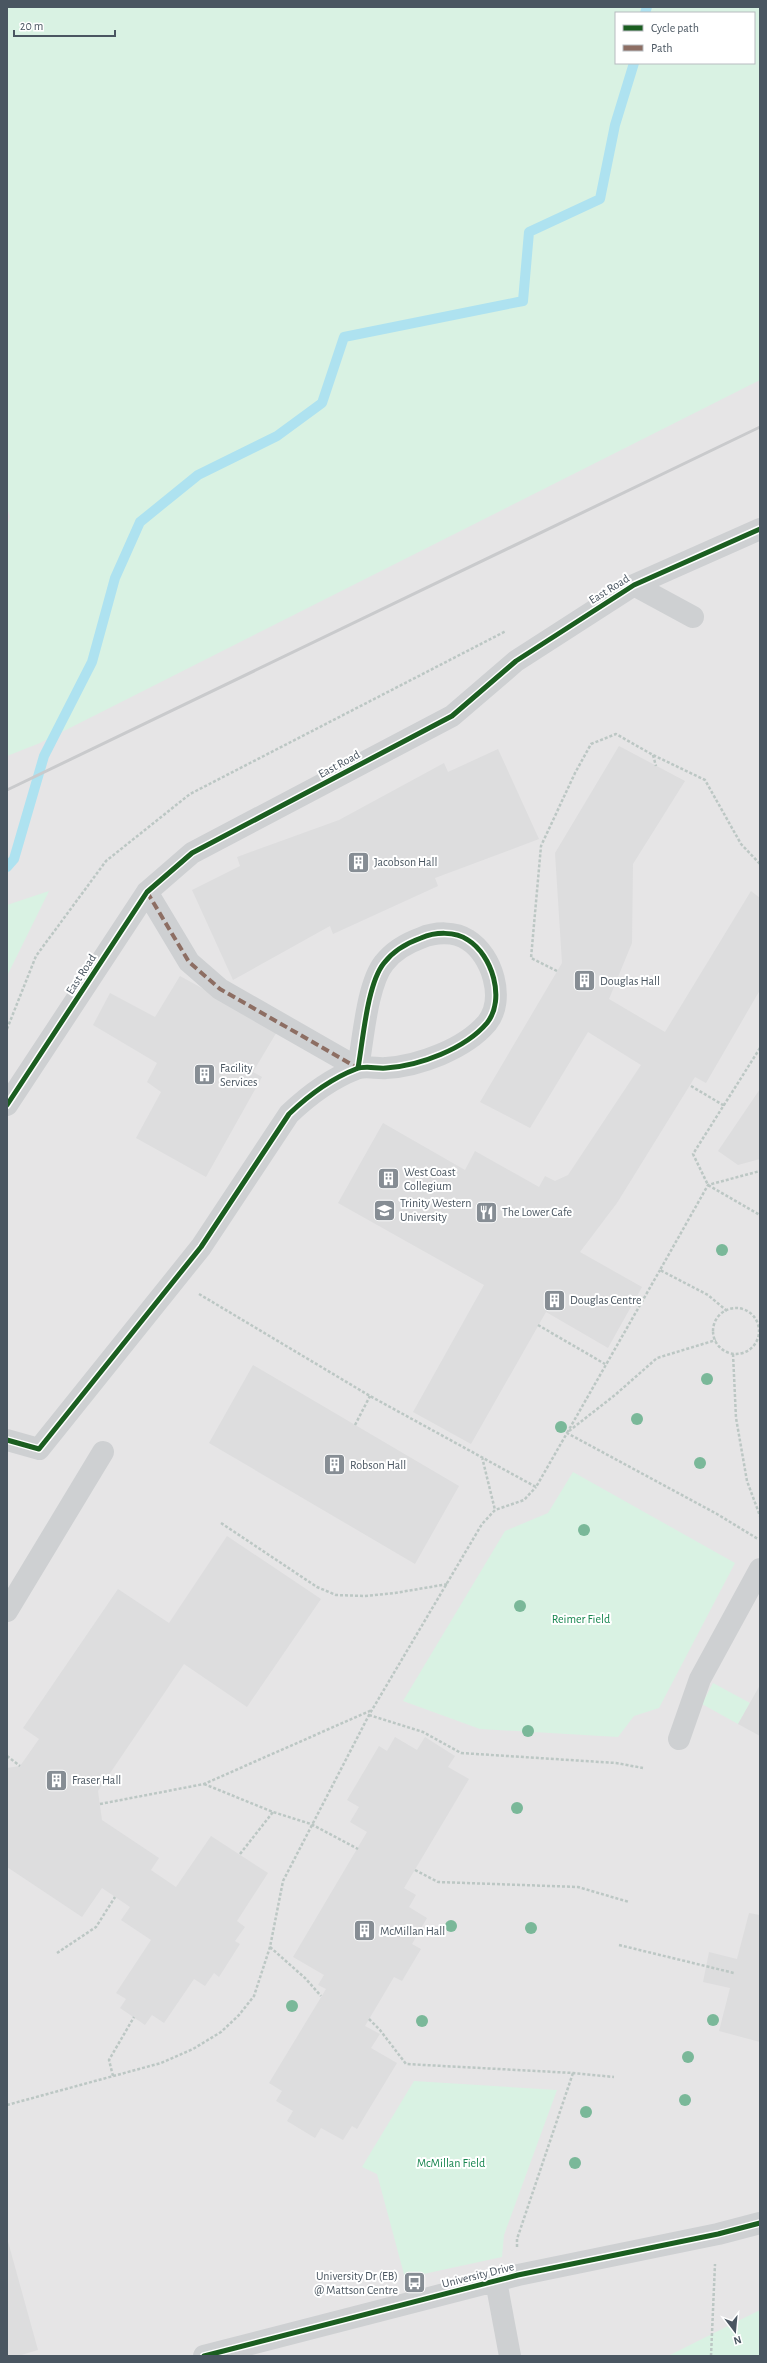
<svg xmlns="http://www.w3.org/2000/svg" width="767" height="2363" viewBox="0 0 767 2363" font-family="'Alegreya Sans',sans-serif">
<rect width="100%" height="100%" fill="#f4f4f4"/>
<path fill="#e6e5e6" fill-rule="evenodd" d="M7,7H760V2356H7ZM616,13H754V63H616Z"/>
<path fill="#d9f2e3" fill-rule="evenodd" d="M7,7H760V380L40,743L7,756V525L10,517L7,508ZM616,13H754V63H616Z
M49,891L7,976V905Z
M573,1472L735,1563L659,1708L634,1716L618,1737L480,1729L403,1701L505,1531L548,1513Z
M713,1683L750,1703L738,1724L702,1704Z
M414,2081L557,2090L504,2235L502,2257L405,2278L377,2174L362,2167Z
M760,2310V2356H668Z"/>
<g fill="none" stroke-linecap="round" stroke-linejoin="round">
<path stroke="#aee2f0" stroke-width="10" d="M645,13L647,7
M7,867L14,859L44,756L92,662L115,578L140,522L198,475L277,436L322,403L344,337L523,301L529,232L600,199L615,125L634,63"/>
</g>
<path fill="#ddddde" d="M619,746L685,781L633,864L632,943L609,999L665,1032L751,891L760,898V990L706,1083L695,1077L617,1203L580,1252L642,1287L608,1348L546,1312L471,1444L413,1412L484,1285L338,1203L383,1123L465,1170L475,1151L539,1187L545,1176L555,1181L568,1175L641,1065L588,1032L530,1128L480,1102L562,963L555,853Z
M498,749L539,839L435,878L438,886L333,934L330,926L233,980L192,890L240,866L237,857L339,820L444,763L448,772Z
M180,976L278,1030L253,1072L262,1077L206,1177L136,1138L161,1092L147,1082L157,1063L93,1025L110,993L155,1017Z
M760,1089V1159L738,1165L718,1151Z
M253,1365L459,1486L415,1564L209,1443Z
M227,1536L321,1599L247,1707L184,1664L98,1791L102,1820L159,1858L151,1870L176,1887L211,1836L268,1873L237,1921L245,1927L235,1941L240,1944L219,1977L214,1973L205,1986L194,1979L164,2023L152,2015L145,2025L120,2008L126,1999L116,1993L151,1940L121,1920L130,1907L102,1888L82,1917L7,1867V1768L20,1766L39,1739L23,1728L118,1589L169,1623Z
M760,1685V1736L738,1724Z
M395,1737L417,1750L425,1737L455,1756L448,1767L469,1779L404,1888L416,1895L409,1907L427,1918L412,1944L421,1949L402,1981L394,1977L365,2026L380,2034L371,2048L397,2063L357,2129L352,2126L343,2140L321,2128L315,2138L287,2121L293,2111L276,2101L282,2091L269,2083L326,1989L318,1985L324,1975L293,1957L367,1832L350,1822L359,1807L347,1800L379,1746L387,1751Z
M749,1913L760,1915V2042L719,2031L730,1988L703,1982L709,1952L737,1959Z
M7,2238L38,2350L18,2356H7Z"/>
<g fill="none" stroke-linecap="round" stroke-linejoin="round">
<path stroke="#bcc7c4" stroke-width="2.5" stroke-dasharray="3 2" stroke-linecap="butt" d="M653,755L656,766
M557,971L531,958L541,846L575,773L591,744L616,734L653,755L705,780L741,844L760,864
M7,1029L36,956L106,861L190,794L506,631
M760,1048L693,1154L708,1185L760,1215
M691,1086L723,1105
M199,1294L370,1396L536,1487L567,1433L717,1514L758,1539
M713 1331a23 23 0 1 1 46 0a23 23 0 1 1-46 0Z
M727,1311L708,1295L660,1270L708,1185L760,1171
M538,1325L605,1364
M733,1354L736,1418L747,1481L760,1516
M355,1425L370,1396
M569,1431L615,1395L657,1358L716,1340
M567,1433L660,1270
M482,1457L495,1510
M221,1523L317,1587L336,1595L365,1596L395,1593L448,1584
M369,1715L423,1732L461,1753L616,1763L643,1768
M7,1756L20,1766
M204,1784L273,1812L311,1824L358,1849
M100,1804L204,1784L372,1710
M240,1854L273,1812
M415,1870L438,1882L578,1887L629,1902
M619,1945L734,1973
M270,1947L305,1978L321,1996
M57,1953L96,1927L115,1897
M369,2019L380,2030L406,2064L573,2073L614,2077
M113,2076L109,2060L134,2017
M7,2105L161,2063L193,2049L221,2032L239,2015L254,1996L270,1947L283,1881L369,1715L482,1524L495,1510L524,1500L536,1487
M517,2247V2239L573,2073
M711,2356L715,2264"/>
<path stroke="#ced0d2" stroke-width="22" d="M634,585L693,617
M147,892L189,962L220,989L358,1068
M7,1105L147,892L192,853L452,716L516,661L634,585L760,529
M7,1440L39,1449L201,1247L289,1114C309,1095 330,1079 356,1069C365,1065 377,1069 386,1068C419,1066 465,1049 487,1023C506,999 492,955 468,940C455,931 435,932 421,938C407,943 394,950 384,963C367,984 363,1041 358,1068
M7,1611L103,1452
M679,1739L700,1679L760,1569
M496,2281L510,2356
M204,2356L518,2275L718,2234L760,2223"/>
<path stroke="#c9cacc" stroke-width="3" d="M7,790L760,427"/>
<path stroke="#8d6e63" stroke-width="4" stroke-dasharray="8 4" stroke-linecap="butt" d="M147,892L189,962L220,989L358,1068"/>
<defs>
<path id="cycleway" d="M7,1105L147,892L192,853L452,716L516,661L634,585L760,529
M7,1440L39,1449L201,1247L289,1114C309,1095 330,1079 356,1069C365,1065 377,1069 386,1068C419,1066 465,1049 487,1023C506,999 492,955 468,940C455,931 435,932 421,938C407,943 394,950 384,963C367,984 363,1041 358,1068
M204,2356L518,2275L718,2234L760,2223"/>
</defs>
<use href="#cycleway" stroke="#fff" stroke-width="8"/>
<use href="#cycleway" stroke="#1b5e20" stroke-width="5"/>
</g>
<g fill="#7ab899">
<circle cx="722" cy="1250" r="6"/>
<circle cx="707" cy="1379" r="6"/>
<circle cx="637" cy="1419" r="6"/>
<circle cx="561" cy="1427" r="6"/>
<circle cx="700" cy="1463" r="6"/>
<circle cx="584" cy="1530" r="6"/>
<circle cx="520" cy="1606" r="6"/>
<circle cx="528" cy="1731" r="6"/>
<circle cx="517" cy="1808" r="6"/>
<circle cx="451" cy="1926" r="6"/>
<circle cx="531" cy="1928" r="6"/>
<circle cx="292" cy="2006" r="6"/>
<circle cx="713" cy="2020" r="6"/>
<circle cx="422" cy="2021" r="6"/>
<circle cx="688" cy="2057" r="6"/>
<circle cx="685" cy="2100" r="6"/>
<circle cx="586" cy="2112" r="6"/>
<circle cx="575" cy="2163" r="6"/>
</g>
<defs>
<symbol id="building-square" viewBox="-11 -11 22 22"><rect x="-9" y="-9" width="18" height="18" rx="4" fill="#868d94" stroke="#fff"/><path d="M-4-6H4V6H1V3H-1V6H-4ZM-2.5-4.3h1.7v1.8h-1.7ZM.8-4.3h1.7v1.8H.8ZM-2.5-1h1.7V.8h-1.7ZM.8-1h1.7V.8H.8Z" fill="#fff"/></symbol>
<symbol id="university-square" viewBox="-11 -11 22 22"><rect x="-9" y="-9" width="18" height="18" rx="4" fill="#868d94" stroke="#fff"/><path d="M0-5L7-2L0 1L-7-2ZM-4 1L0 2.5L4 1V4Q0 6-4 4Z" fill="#fff"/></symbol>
<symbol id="restaurant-square" viewBox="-11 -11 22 22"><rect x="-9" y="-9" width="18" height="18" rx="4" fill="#868d94" stroke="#fff"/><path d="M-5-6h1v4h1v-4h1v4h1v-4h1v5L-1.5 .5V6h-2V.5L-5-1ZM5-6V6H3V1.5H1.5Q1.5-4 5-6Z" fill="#fff"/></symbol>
<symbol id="bus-square" viewBox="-11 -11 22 22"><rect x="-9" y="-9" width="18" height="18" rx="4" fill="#868d94" stroke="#fff"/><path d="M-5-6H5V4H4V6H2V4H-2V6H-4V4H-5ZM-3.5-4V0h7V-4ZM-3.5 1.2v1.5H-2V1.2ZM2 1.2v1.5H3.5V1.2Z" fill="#fff"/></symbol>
</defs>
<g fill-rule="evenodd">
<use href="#building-square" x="346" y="850" width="25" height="25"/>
<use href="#building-square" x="572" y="968" width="25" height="25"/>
<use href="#building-square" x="192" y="1062" width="25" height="25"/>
<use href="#building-square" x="376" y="1166" width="25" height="25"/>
<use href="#university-square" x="372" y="1198" width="25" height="25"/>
<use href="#restaurant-square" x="474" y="1200" width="25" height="25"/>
<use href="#building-square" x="542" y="1288" width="25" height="25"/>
<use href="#building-square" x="322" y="1452" width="25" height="25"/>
<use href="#building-square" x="44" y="1768" width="25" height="25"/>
<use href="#building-square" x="352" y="1918" width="25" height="25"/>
<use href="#bus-square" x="402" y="2270" width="25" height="25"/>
</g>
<g text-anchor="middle" stroke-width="4" stroke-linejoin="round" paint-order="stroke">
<g font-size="12" fill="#4a5661" stroke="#fff">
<text transform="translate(609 589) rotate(-32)" y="4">East Road</text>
<text transform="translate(339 764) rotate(-28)" y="4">East Road</text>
<text transform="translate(81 974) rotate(-57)" y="4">East Road</text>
<text transform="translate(478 2275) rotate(-14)" y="4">University Drive</text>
</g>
<g font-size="12" fill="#4a5661" stroke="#fff" text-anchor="start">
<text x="374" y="866">Jacobson Hall</text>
<text x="600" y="985">Douglas Hall</text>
<text x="220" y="1072">Facility<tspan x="220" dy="14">Services</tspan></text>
<text x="404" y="1176">West Coast<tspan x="404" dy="14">Collegium</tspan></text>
<text x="400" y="1207">Trinity Western<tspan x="400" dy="14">University</tspan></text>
<text x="502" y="1216">The Lower Cafe</text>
<text x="570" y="1304">Douglas Centre</text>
<text x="350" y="1469">Robson Hall</text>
<text x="72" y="1784">Fraser Hall</text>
<text x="380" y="1935">McMillan Hall</text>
<text x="398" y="2280" text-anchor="end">University Dr (EB)<tspan x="398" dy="14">@ Mattson Centre</tspan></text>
</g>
<g font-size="12" fill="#17864f" stroke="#fff">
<text x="581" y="1623">Reimer Field</text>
<text x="451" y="2167">McMillan Field</text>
</g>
</g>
<rect width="767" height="2363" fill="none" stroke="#4a5661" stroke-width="16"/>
<rect x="615" y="12" width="140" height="52" fill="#ffffff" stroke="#b7bbc0"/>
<rect x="623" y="25" width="20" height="6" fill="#1b5e20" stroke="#b7bbc0"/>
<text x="651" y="32" font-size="12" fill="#4a5661">Cycle path</text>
<rect x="623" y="45" width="20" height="6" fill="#8d6e63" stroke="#b7bbc0"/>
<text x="651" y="52" font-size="12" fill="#4a5661">Path</text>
<g transform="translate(735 2331) rotate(164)" stroke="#ffffff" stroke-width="3" paint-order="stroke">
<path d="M0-3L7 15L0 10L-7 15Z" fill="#4a5661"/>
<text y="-6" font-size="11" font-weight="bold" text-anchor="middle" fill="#4a5661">N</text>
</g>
<path d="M14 30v6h101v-6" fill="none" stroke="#4a5661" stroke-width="2"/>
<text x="20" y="30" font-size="12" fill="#4a5661" stroke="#ffffff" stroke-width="3" paint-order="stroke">20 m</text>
</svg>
